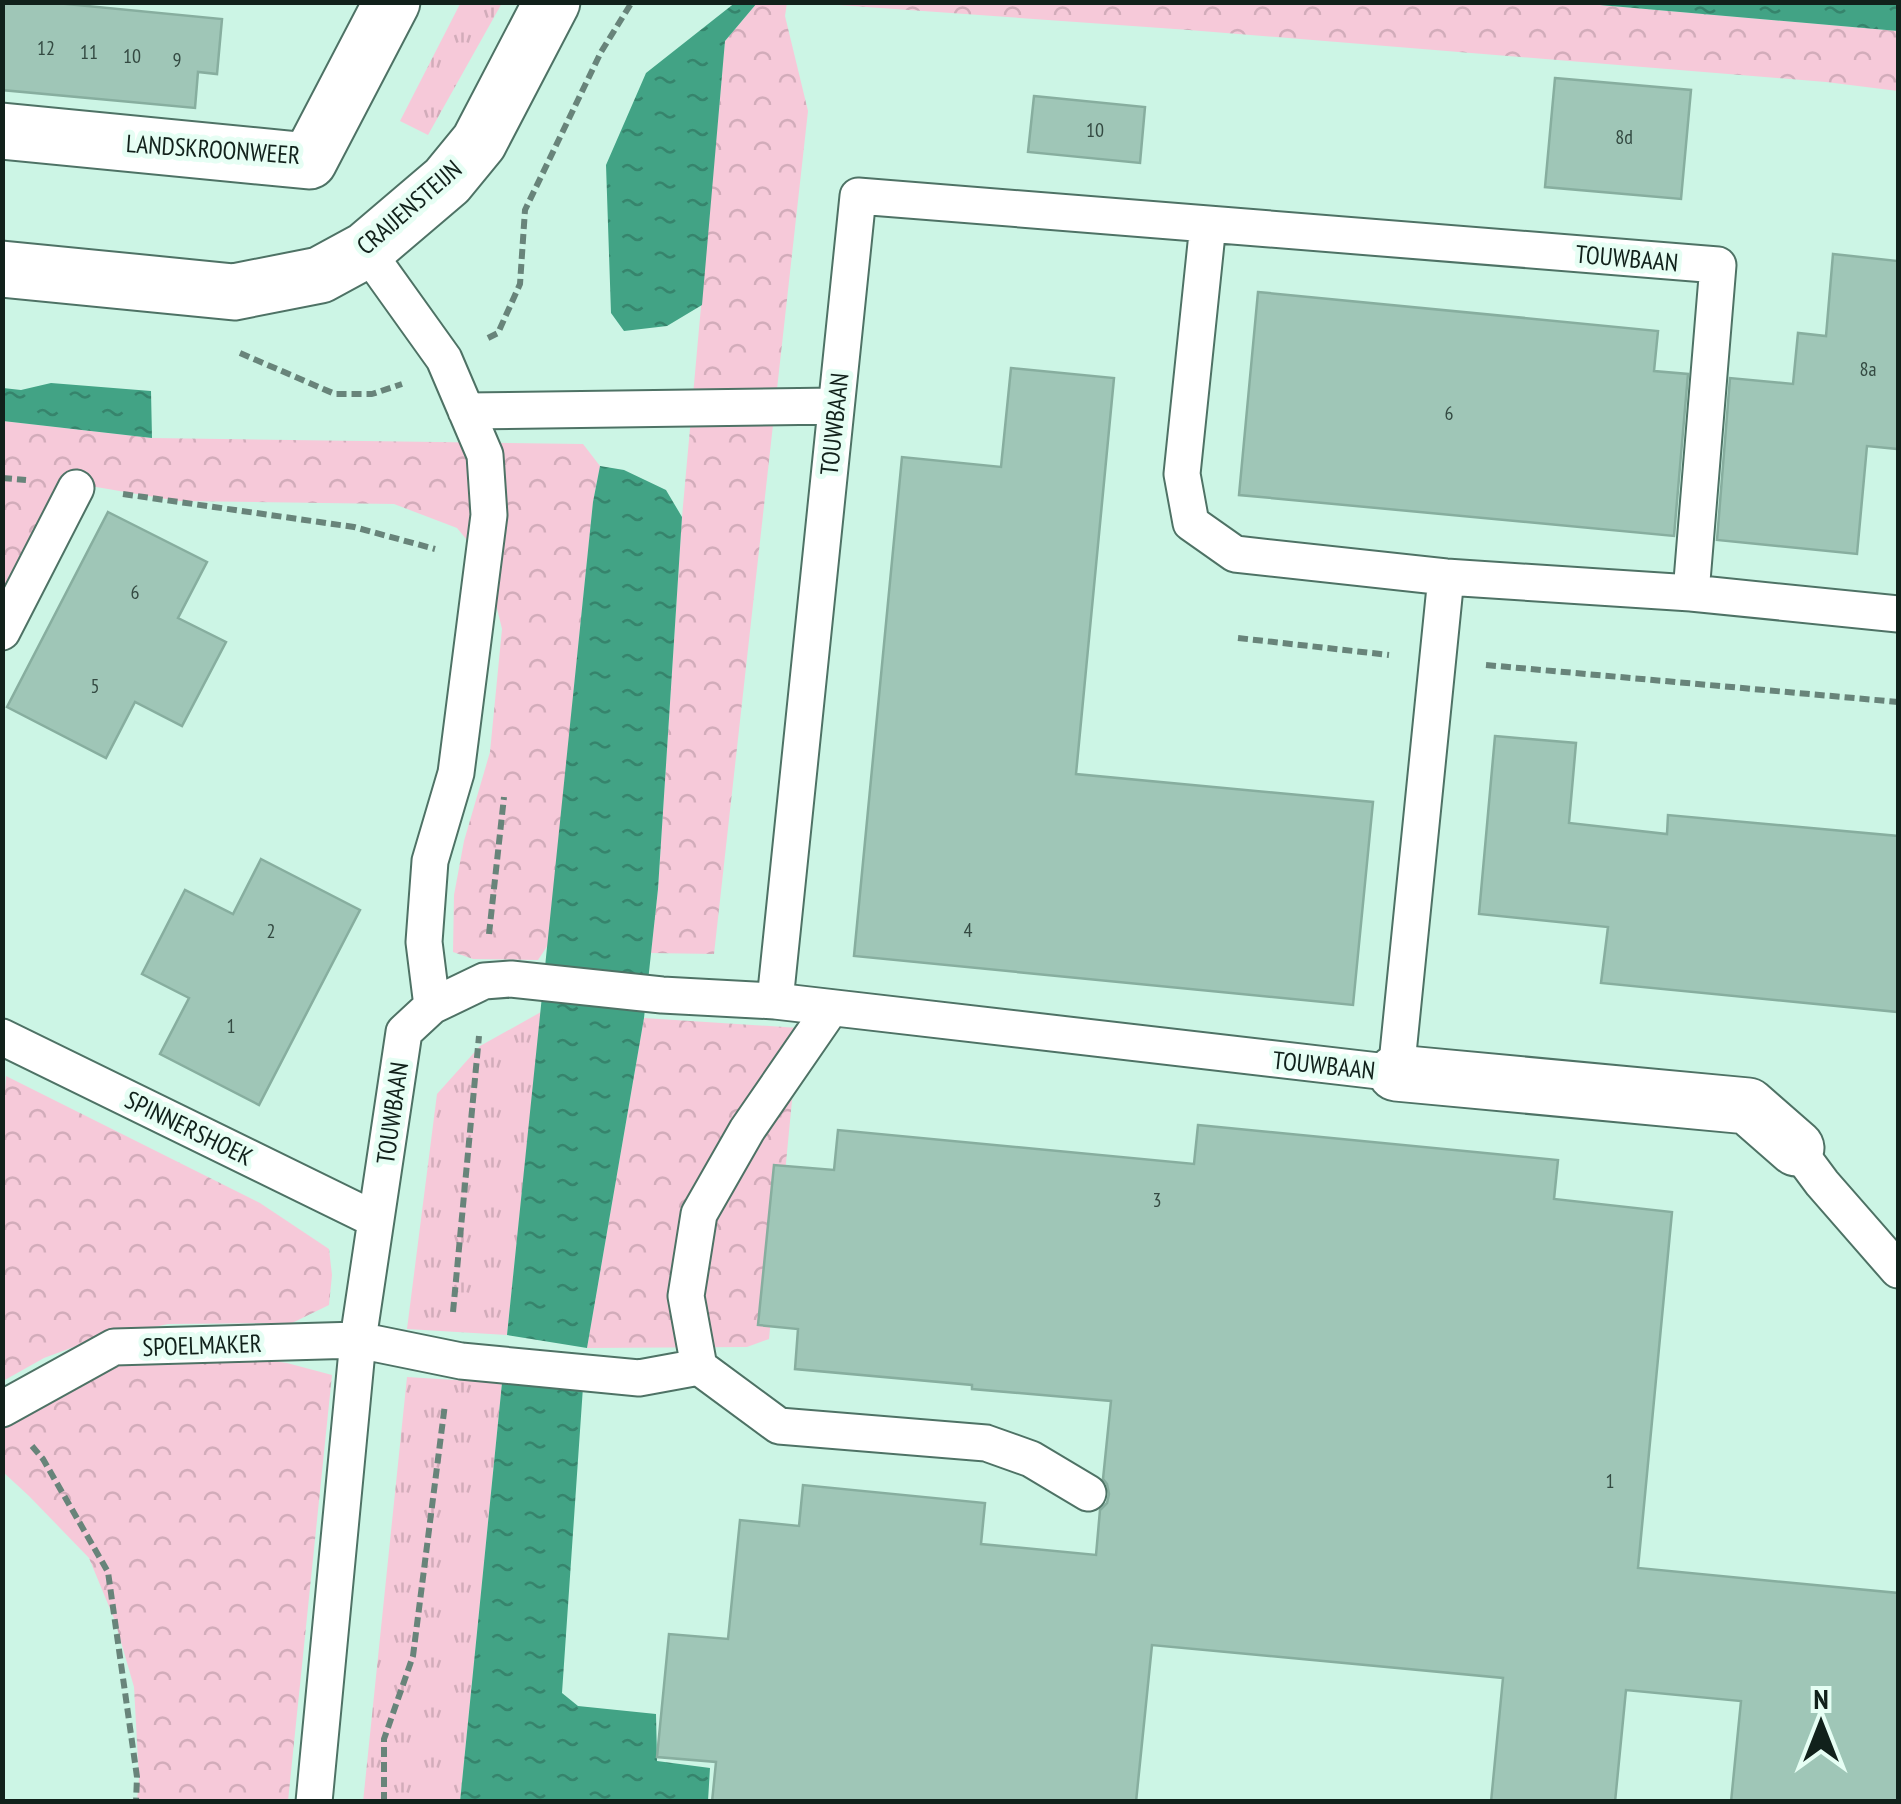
<svg xmlns="http://www.w3.org/2000/svg" width="1901" height="1804" viewBox="0 0 1901 1804" font-family="'PT Sans Narrow',sans-serif">
<defs>
<pattern id="grass-tufts" width="24" height="20" patternUnits="userSpaceOnUse" patternTransform="scale(2.5)"><rect width="24" height="20" fill="#f6c9d9"/><path d="M3 7l-1-3M5 7V3M7 7l1-3M15 17l-1-3M17 17v-4M19 17l1-3" fill="none" stroke="#d2acba"/></pattern>
<pattern id="forest-crowns" width="20" height="18" patternUnits="userSpaceOnUse" patternTransform="scale(2.5)"><rect width="20" height="18" fill="#f6c9d9"/><path d="M2 6a3 3 0 1 1 6 0M12 15a3 3 0 1 1 6 0" fill="none" stroke="#d2acba"/></pattern>
<pattern id="water-ripples" width="26" height="14" patternUnits="userSpaceOnUse" patternTransform="scale(2.5)"><rect width="26" height="14" fill="#42a385"/><path d="M2 4q2-2 4 0t4 0M15 11q2-2 4 0t4 0" fill="none" stroke="#36846c"/></pattern>
</defs>
<rect width="100%" height="100%" fill="#ccf5e5"/>
<path fill="url(#grass-tufts)" d="M461,2L502,3L428,135L400,121Z
M541,1012L507,1335L407,1329L437,1094L480,1046Z
M407,1377L502,1383L460,1801L363,1802Z"/>
<path fill="url(#forest-crowns)" d="M757,3H787L785,16L808,111L714,954L651,953L658,889L682,517L725,41Z
M810,3H1577L1898,31V91L1826,82L1189,30Z
M3,421L152,438L583,444L600,466L593,502L548,945L538,960L473,959L453,952L454,895L464,841L490,752L502,629L486,563L457,528L394,504L178,501L67,482L3,590Z
M644,1018L799,1028L769,1339L747,1347L587,1348Z
M6,1076L260,1203L329,1249L332,1275L329,1305L292,1323L168,1324L87,1342L44,1358L3,1381L2,1134Z
M203,1351L287,1363L332,1375L288,1801H137L139,1779L134,1687L115,1621L89,1558L29,1496L3,1472V1421L27,1406L131,1359Z"/>
<path fill="url(#water-ripples)" d="M736,2L757,3L725,41L702,305L667,326L624,331L611,313L606,165L646,73Z
M1577,3H1898V31Z
M51,383L151,391L152,438L3,421V388L21,390Z
M600,466L624,470L666,490L682,517L658,889L644,1018L587,1348L507,1335L593,502Z
M502,1383L583,1387L562,1693L578,1706L656,1714L657,1761L710,1768L708,1801L460,1802Z"/>
<path fill="#9fc6b7" stroke="#87ae9f" stroke-width="2.5" d="M2,2H46L222,19L217,74L198,72L195,108L2,90Z
M1555,78L1691,90L1681,199L1545,187Z
M1034,96L1145,107L1140,163L1028,152Z
M1833,254L1898,261V449L1867,446L1857,554L1717,540L1730,378L1793,384L1798,333L1826,336Z
M1258,292L1658,331L1654,371L1688,374L1674,536L1239,495Z
M1011,368L1114,378L1076,774L1373,802L1353,1005L854,956L902,457L1001,467Z
M108,512L207,562L178,618L226,642L182,726L135,702L106,758L7,707Z
M1495,736L1576,743L1569,823L1667,834L1668,815L1898,836V1012L1601,983L1608,927L1479,914Z
M261,859L360,910L259,1105L160,1054L189,998L142,974L185,890L233,914Z
M1198,1125L1558,1160L1554,1199L1672,1212L1638,1568L1898,1593V1802H1731L1741,1701L1626,1690L1615,1802H1491L1503,1678L1152,1645L1136,1802H712L716,1762L657,1757L669,1634L728,1639L740,1520L799,1526L803,1485L985,1503L981,1544L1096,1555L1100,1510L1107,1503L1109,1494L1107,1484L1103,1479L1111,1401L972,1389V1385L795,1369L798,1329L758,1325L774,1165L834,1170L838,1130L1194,1164Z"/>
<g fill="none" stroke-linecap="round" stroke-linejoin="round">
<defs>
<path id="service" d="M366,250L444,359L485,455L489,515L456,773L430,861L424,942L432,1006
M466,411L836,406
M1691,593L1718,265L1208,224L1182,474L1191,523L1235,554L1446,577L1691,593L1898,614
M2,632L76,488
M775,1001L858,196L1208,224
M2,1037L376,1220
M1796,1148L1822,1183L1898,1270
M699,1367L686,1296L699,1214L747,1130L831,1008
M2,1409L114,1347L358,1340L461,1361L639,1378L699,1367L779,1426L986,1443L1031,1459L1088,1493
M314,1802L358,1340L404,1032L432,1006L484,981L511,979L662,995L775,1001L1396,1073L1446,577"/>
<path id="pedestrian" d="M1396,1073L1748,1106L1796,1148"/>
<path id="minor" d="M2,131L309,161L392,2"/>
<path id="tertiary" d="M2,269L234,292L320,275L366,250L447,181L479,142L552,2"/>
</defs>
<use href="#service" stroke="#4e7265" stroke-width="39"/>
<use href="#pedestrian" stroke="#4e7265" stroke-width="59"/>
<use href="#minor" stroke="#4e7265" stroke-width="59"/>
<use href="#tertiary" stroke="#4e7265" stroke-width="59"/>
<path stroke="#68847a" stroke-width="6" stroke-dasharray="10 5" stroke-linecap="butt" d="M488,338L498,333L520,284L525,210L601,52L632,2
M240,353L335,394H372L402,384
M2,478L26,480
M123,494L354,527L435,549
M1238,638L1389,655
M1486,665L1898,702
M489,934L504,797
M453,1312L479,1036
M32,1446L43,1459L108,1572L137,1777L136,1802
M384,1802V1739L413,1656L445,1404"/>
<use href="#service" stroke="#fff" stroke-width="35"/>
<use href="#pedestrian" stroke="#fff" stroke-width="55"/>
<use href="#minor" stroke="#fff" stroke-width="55"/>
<use href="#tertiary" stroke="#fff" stroke-width="55"/>
</g>
<g text-anchor="middle" stroke-width="10" stroke-linejoin="round" paint-order="stroke">
<g font-size="20" fill="#344a42">
<text x="46" y="55">12</text>
<text x="89" y="59">11</text>
<text x="132" y="63">10</text>
<text x="177" y="67">9</text>
<text x="1095" y="137">10</text>
<text x="1624" y="144">8d</text>
<text x="1868" y="376">8a</text>
<text x="1449" y="420">6</text>
<text x="135" y="599">6</text>
<text x="95" y="693">5</text>
<text x="968" y="937">4</text>
<text x="271" y="938">2</text>
<text x="231" y="1033">1</text>
<text x="1157" y="1207">3</text>
<text x="1610" y="1488">1</text>
</g>
<g font-size="25" fill="#11211b" stroke="#e6fef4">
<text transform="translate(213 149) rotate(4)" y="9">LANDSKROONWEER</text>
<text transform="translate(409 207) rotate(-41)" y="9">CRAIJENSTEIJN</text>
<text transform="translate(1627 258) rotate(5)" y="9">TOUWBAAN</text>
<text transform="translate(834 424) rotate(-84)" y="9">TOUWBAAN</text>
<text transform="translate(1324 1065) rotate(6)" y="9">TOUWBAAN</text>
<text transform="translate(392 1113) rotate(-82)" y="9">TOUWBAAN</text>
<text transform="translate(189 1128) rotate(26)" y="9">SPINNERSHOEK</text>
<text transform="translate(202 1345) rotate(-2)" y="9">SPOELMAKER</text>
</g>
</g>
<rect width="1901" height="1804" fill="none" stroke="#11211b" stroke-width="10"/>
<g transform="translate(1821 1724)" stroke="#e6fef4" stroke-width="8" paint-order="stroke">
<path d="M0-8L18 38L0 25L-18 38Z" fill="#11211b"/>
<text y="-15" font-size="28" font-weight="bold" text-anchor="middle" fill="#11211b">N</text>
</g>
</svg>
